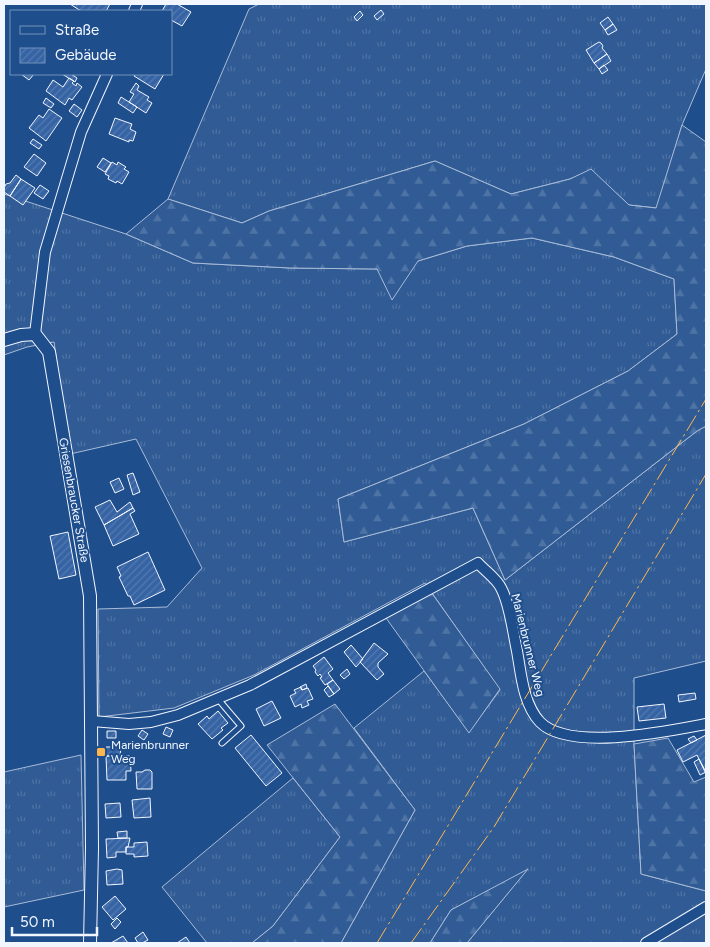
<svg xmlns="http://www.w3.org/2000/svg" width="710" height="947" viewBox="0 0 710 947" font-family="Figtree,sans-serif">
<defs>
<pattern id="grass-tufts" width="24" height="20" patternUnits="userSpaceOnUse" patternTransform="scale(1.25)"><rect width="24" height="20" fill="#305b95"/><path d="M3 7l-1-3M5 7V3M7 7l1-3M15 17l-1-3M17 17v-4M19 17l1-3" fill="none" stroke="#4e73a5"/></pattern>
<pattern id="forest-firs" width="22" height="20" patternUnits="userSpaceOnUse" patternTransform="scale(1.25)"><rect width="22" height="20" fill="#305b95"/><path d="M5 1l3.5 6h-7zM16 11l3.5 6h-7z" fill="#4e73a5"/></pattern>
<pattern id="building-hatch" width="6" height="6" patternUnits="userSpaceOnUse" patternTransform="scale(1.25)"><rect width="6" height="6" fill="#3563a3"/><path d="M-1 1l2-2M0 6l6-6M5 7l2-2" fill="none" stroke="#537ab1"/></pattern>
</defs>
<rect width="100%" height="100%" fill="#1f4e8c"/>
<path fill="url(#grass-tufts)" stroke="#a8bbd7" d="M259,4H706V69L682,125L657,208L629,205L591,170L570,179L511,194L435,161L269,211L242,223L168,199L249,9Z
M4,194L126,234L193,263L290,268L377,269L418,261L467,246L532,238L614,257L674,279L677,334L628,371L524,424L338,499L344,542L473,508L505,580L697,431L706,426V661L634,678V744L641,874L706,891V943H467L526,871L451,910L430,943H341L415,810L354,728L424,671L469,732L500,690L425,583L254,675L174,708L99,717L98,609L167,607L202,568L136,439L70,454L54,342L27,347L4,355Z
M81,755L84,890L4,907V772Z
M293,778L340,837L273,926L252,943H207L162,887Z"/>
<path fill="url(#forest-firs)" stroke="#a8bbd7" d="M682,125L706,142V426L697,431L505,580L473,508L344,542L338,499L524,424L628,371L677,334L674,279L614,257L532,238L467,246L418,261L392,300L377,269L290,268L193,263L126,234L168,199L242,223L269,211L435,161L511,194L570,179L591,169L629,205L656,208Z
M431,592L500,689L469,733L386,618Z
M335,704L415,810L341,943H252L273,926L340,837L267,745Z
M668,738L694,782L706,777V891L641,874L634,744Z
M528,869L467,943H430L451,910Z"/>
<path fill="url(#building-hatch)" stroke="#f2f6ff" d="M70,4H110L106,11H81Z
M166,4H177L191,12L182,26L171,20V11H162Z
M381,10L384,14L377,20L374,16Z
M360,11L363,15L357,21L354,17Z
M608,17L613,24L605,30L600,23Z
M613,24L617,30L608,35L605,30Z
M599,42L601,43L603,46L602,48L607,54L594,63L586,50Z
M607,54L611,61L599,69L594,63Z
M604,65L608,70L602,74L599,69Z
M21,74H34L29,80Z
M62,74H71L77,78L75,82Z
M135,74H164L155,89L134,76Z
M69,78L74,81L72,83L76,86L77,83L82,87L72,100L69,98L65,105L46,91L53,80L63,87Z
M136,83L139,86L137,90L149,97L147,100L152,103L146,113L129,102L134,94L130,92Z
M121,97L137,107L133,113L118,103Z
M46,98L54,104L51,108L43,103Z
M74,104L82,110L77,117L69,111Z
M49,109L62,118L46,141L29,128L39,115L43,118Z
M115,118L132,124L130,129L136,132L133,141L129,140V142L109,134Z
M33,139L42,145L39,149L30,143Z
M34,154L46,163L37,176L24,167Z
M103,158L111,163L105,172L97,167Z
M112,162L117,165L118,162L126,167L124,169L129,172L122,184L117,181L116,183L108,179L109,176L105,174Z
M16,175L21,179L10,196L4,192V188L6,184L10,183Z
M21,179L35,188L23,205L10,196Z
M40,185L49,191L43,199L34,193Z
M133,473L140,492L133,495L127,475Z
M119,478L124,489L115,493L110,482Z
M110,500L117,512L130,502L133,508L104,525L95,507Z
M133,508L135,511L130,514L139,534L113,546L104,525Z
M68,532L76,575L59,579L50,536Z
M148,552L165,590L134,605L130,596H128L119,577L121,576L117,567Z
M374,643L388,654L378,663V667L384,674L377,680L360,662Z
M351,645L363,659L356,667L344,652Z
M324,657L333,669L328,673L333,680L325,685L320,678L322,677L320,674L318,676L315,672L316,670L313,666Z
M347,669L350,674L344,679L340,675Z
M333,680L340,689L334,694L327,684Z
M306,684L307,688L302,690L300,687Z
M328,686L334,694L329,697L324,690Z
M301,687L302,690L308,688L313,699L307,701L309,705L302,708L301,704L295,707L290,696L296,693L294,690Z
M695,693L696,699L679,702L678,695Z
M272,701L281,718L264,726L256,709Z
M664,704L666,718L639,721L637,707Z
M218,711L228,723L221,728L223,730L212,739L198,724L207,716L209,719Z
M166,727L173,730L170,737L163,734Z
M142,730L148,734L144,740L138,736Z
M107,731H116V738H107Z
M251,735L282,773L266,786L235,748Z
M706,735V774L697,755L683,762L677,750Z
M694,736L697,740L691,743L688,739Z
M113,745H118L121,747L120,756H106V747H111Z
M106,756H130L131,771H126V780H107Z
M699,759L706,772L700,775L694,762Z
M145,770H150L152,772V789H137L136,772H142Z
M150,798L151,817L134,818L132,800Z
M120,803L121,817L106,818L105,804Z
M127,831V838H118L117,832Z
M130,838L128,847H126V852H116V857L107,858L106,839Z
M147,842L148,856L134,857V854H126V847H134V843Z
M117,869L122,870L123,884L107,885L106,871Z
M115,896L126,909L113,920L102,907Z
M117,918L121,922L115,929L111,924Z
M143,932L148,940L142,943H138L135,938Z
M123,936L128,943H111Z
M186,937L190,943H177Z"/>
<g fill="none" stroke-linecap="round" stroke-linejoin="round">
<defs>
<path id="service" d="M218,699L241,726L222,743"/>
<path id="minor" d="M134,11L137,4
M35,334L45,252L81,132L107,74
M92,721L129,724L151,722L178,715L250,685L478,563C485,571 497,579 501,588C510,604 513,633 517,651C521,673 523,704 540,722C569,752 669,731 706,724
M646,943L706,907"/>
<path id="tertiary" d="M4,340L21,335L35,334L49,352L90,596L92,848L90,943"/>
</defs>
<use href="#service" stroke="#f2f6ff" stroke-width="7"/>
<use href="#minor" stroke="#f2f6ff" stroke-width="12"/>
<use href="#tertiary" stroke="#f2f6ff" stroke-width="14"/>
<use href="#service" stroke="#1f4e8c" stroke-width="5"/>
<use href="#minor" stroke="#1f4e8c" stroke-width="10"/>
<use href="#tertiary" stroke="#1f4e8c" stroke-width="12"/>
<path stroke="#ffb74d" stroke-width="1" stroke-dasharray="18 4 2.5 4" stroke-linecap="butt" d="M377,943L706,399
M411,943L494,827L706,474"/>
</g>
<rect fill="#ffb74d" stroke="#1f4e8c" stroke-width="2" x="96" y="747" width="10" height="10" rx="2.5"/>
<g text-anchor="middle" stroke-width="4" stroke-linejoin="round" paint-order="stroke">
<g font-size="12" fill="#f2f6ff" stroke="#1f4e8c">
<text transform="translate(74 500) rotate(80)" y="4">Griesenbraucker Straße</text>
<text transform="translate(528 645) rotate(76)" y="4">Marienbrunner Weg</text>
</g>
<g font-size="12" fill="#f2f6ff" stroke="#1f4e8c" text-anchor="start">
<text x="111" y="749">Marienbrunner<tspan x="111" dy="14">Weg</tspan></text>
</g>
</g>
<rect width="710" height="947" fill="none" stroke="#f2f6ff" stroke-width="10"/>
<rect x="10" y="10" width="162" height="65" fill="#1f4e8c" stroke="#7391ba"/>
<rect x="20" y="26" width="25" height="8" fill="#1f4e8c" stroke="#7391ba"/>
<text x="55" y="35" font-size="15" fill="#f2f6ff">Straße</text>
<rect x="20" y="48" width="25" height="15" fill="url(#building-hatch)" stroke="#7391ba"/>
<text x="55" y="60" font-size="15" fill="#f2f6ff">Gebäude</text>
<path d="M12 927v8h85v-8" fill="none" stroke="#f2f6ff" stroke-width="2.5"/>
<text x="20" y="927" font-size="15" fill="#f2f6ff" stroke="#1f4e8c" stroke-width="4" paint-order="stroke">50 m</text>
</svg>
